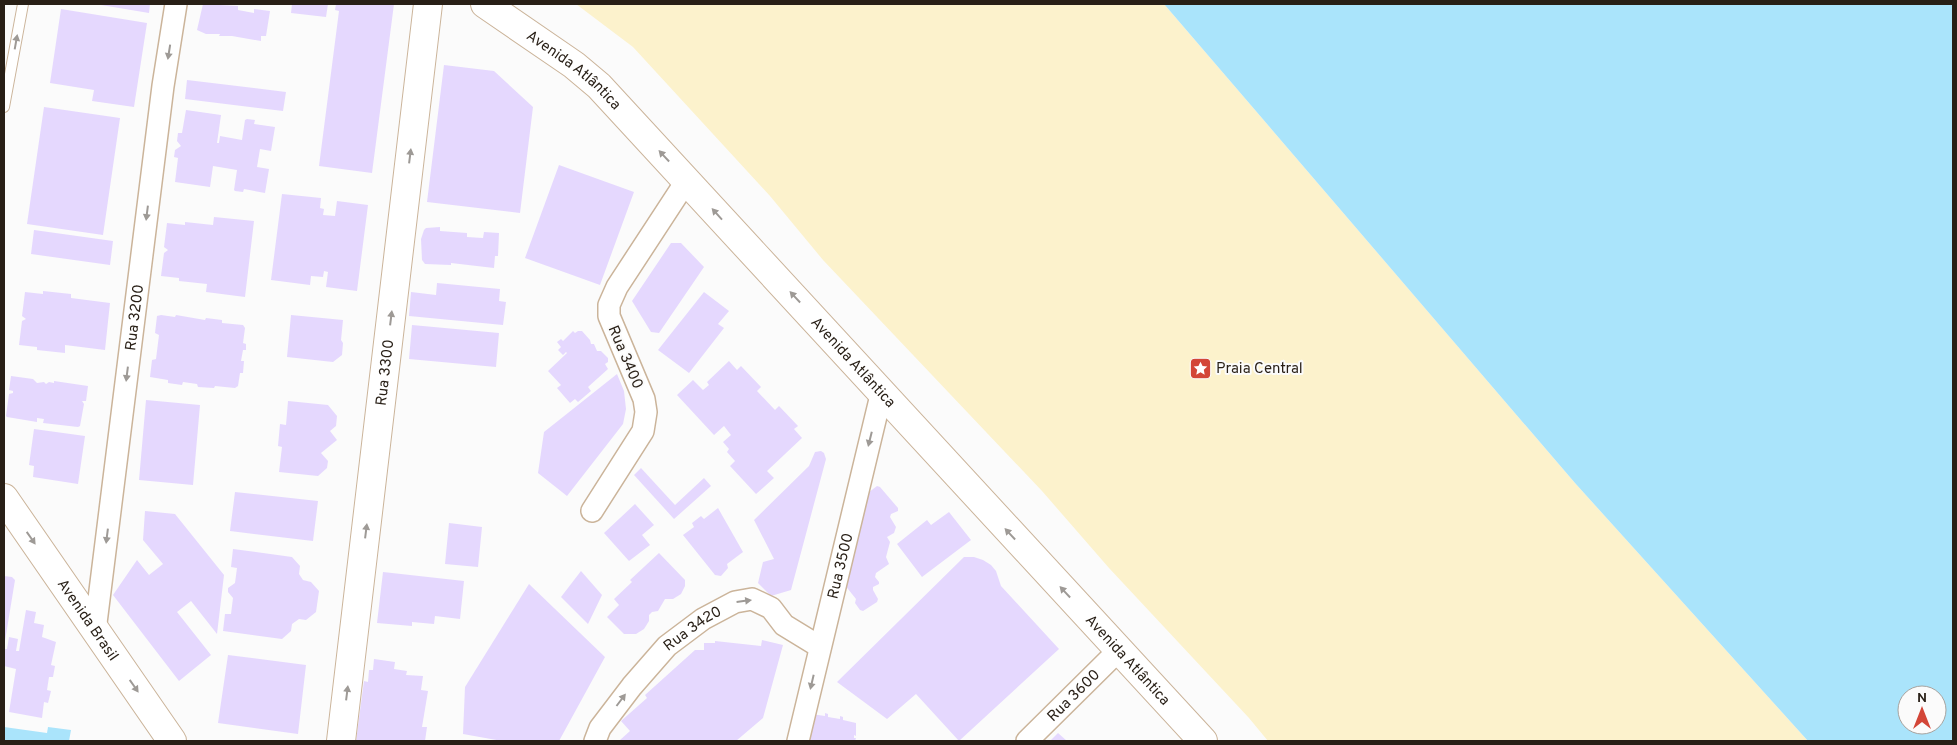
<svg xmlns="http://www.w3.org/2000/svg" width="1957" height="745" viewBox="0 0 1957 745" font-family="Overpass,sans-serif">
<rect width="100%" height="100%" fill="#fbfbfb"/>
<path fill="#fcf2cc" d="M576,4H1164L1575,483L1808,741H1268L1249,718L1109,568L1042,491L823,260L770,196L633,47Z"/>
<path fill="#aae4fb" fill-rule="evenodd" d="M1164,4H1953V741H1808L1575,483ZM1907,695H1937V725H1907Z
M4,727L47,733L48,727L71,730L69,741H4Z"/>
<path fill="#e5d8fe" d="M95,4H150L149,13Z
M203,4L238,6V10L254,13V9L270,11L266,36H261V41L232,36H219L220,34H206L197,30Z
M292,4H328L326,17L291,13Z
M336,4H394L372,173L319,166L339,11L335,10Z
M61,9L147,23L134,107L92,101L94,90L50,83Z
M444,65L494,71L533,107L520,213L427,202Z
M187,80L286,92L283,111L185,99Z
M44,107L120,118L103,235L27,224Z
M186,110L221,115L217,143H219L220,136L242,140L245,120L247,119L255,120L254,124L275,127L271,151L260,149L257,167L269,169L265,193L244,189L243,192L235,191L234,190L237,170L213,166L210,187L175,182L178,158L174,157L175,150L181,146L177,141L178,133H182Z
M559,165L634,192L600,285L525,258Z
M282,194L321,198L320,208L324,209L323,215L335,216L337,201L368,205L357,291L326,287L328,272L324,271L323,277L311,276L310,285L271,280Z
M214,217L254,221L245,297L206,292L207,284L179,281V278L161,276L164,253L168,250L164,247L167,223L185,225V222L213,225Z
M440,227V231L467,233V237L483,238L484,232L499,233L498,256H495L494,268L451,263V265L425,264L422,260L421,239L424,230L426,228Z
M34,230L113,241L110,265L31,254Z
M671,243H681L704,267L659,333L651,332L632,301Z
M437,283L500,289L499,301L506,302L503,325L409,316L411,292L436,295Z
M43,291L71,294V298L110,303L105,350L65,345V353L37,350V347L19,345L22,321L26,319L22,316L25,292L43,294Z
M704,292L729,311L718,324L724,328L689,373L658,350Z
M161,315L175,317L176,315L205,320L206,318L222,320V323L243,325L245,328L243,343L246,344V350H243L241,361H244L243,373H240L238,386L235,388L215,386L214,388L198,387L197,384L183,382L182,385L168,383V380L150,377L152,360L156,359L159,335L155,333L157,316Z
M291,315L343,320L341,340L343,343L342,355L333,362L287,357Z
M412,325L499,333L496,367L409,359Z
M573,331L575,333L578,331H582L590,340L591,344H594L597,351H601L608,358V362L605,364L608,369L588,387L591,391L578,402L575,399L570,403L557,388L561,385L548,371L567,353L566,352L563,355L558,350L561,347L557,342L561,339L563,341Z
M729,361L737,370L741,366L761,387L757,391L775,410L779,406L798,426L794,429L802,438L767,471L774,478L756,494L730,466L735,461L727,452L729,449L723,442L731,435L724,426L714,435L677,395L693,380L703,390L709,385L707,382Z
M617,374L624,391L626,409L623,424L567,496L538,473L544,432Z
M11,376L33,379L37,383L44,382L46,384L49,382L54,383V381L88,386L86,401H82L84,404L80,426L78,427L43,423L44,419L37,418V422L7,417L6,416L9,394L13,393V391L9,390Z
M146,400L200,405L193,485L139,480Z
M288,401L328,405L337,416L336,426L330,431L337,440L321,453L328,461L327,468L318,476L279,472L282,447L278,446L280,424L286,425Z
M34,429L85,436L78,484L33,477L34,466L29,465Z
M821,451L824,453L826,459L791,590L771,596L758,583L763,562L774,559L754,520L809,466L815,452Z
M641,468L675,505L704,478L711,486L674,519L634,475Z
M877,486L880,487L898,508V511L891,514L890,517L896,527L894,533L887,537L890,542L886,557L889,564L876,573L875,577L879,582V584L873,587V590L878,599L877,602L863,611L860,610L855,603L856,599L844,584L864,496Z
M235,492L318,501L313,541L230,531Z
M635,504L654,525L642,535L650,545L629,561L604,533Z
M718,508L743,552L727,564L728,568L721,576L715,575L683,535L694,527L692,523L701,516L704,519Z
M145,511L175,514L224,575L217,634L191,601L177,612L211,655L179,681L113,595L137,560L149,575L163,564L143,540Z
M949,512L971,540L922,577L897,544L927,520L931,525Z
M449,523L482,527L478,567L445,564Z
M233,549L292,557L300,566L299,574L303,580L311,582L319,591L316,612L306,620L299,619L292,624L291,631L282,639L223,631L225,614H231L233,598L228,592V588L235,583L237,568L231,567Z
M659,553L685,580V586L681,594L673,599H665L658,611L652,612L649,615V621L644,629L636,634H624L607,617L619,605L614,599L632,582L630,580Z
M964,557H974L983,560L991,565L996,571L1001,586L1059,649L959,741L916,694L887,719L837,682Z
M581,571L602,595L588,624L561,597Z
M383,572L464,581L460,619L435,616L434,624L412,622V626L377,623Z
M4,576L12,577L15,580L5,641Z
M529,584L605,657L559,741H502L463,734L465,687Z
M26,610L36,612L34,623L44,625L42,637L56,642L51,665L55,666L53,677H49L47,690L51,691L48,703L44,702L42,718L9,712L16,669L4,666V649H7L9,637L18,639L16,651H19Z
M762,640L783,645L763,718L736,741L620,740L630,731L621,721L647,698L645,695L695,650H704V643H715V641L761,646Z
M228,655L306,665L298,734L218,723Z
M374,659L395,662L394,669L407,671L406,675L423,676L421,690L428,691L422,727H427L425,741H356L364,681L368,682L369,670H373Z
M825,713L828,714V717L840,719V716L843,717V720L856,723V736L854,735V738H856L855,741H808L811,731H810L811,714L825,716Z
M1058,733L1067,741H1050Z"/>
<g fill="none" stroke-linecap="round" stroke-linejoin="round">
<defs>
<path id="lane" d="M4,107L23,4"/>
<g id="street">
<path d="M592,511L643,431L646,412L644,399L609,316V305L617,287L687,180"/>
<path id="s1" d="M95,631L163,86L176,4"/>
<path id="s2" d="M595,741L600,728L632,686L667,646L703,619L735,602L752,599L771,608L784,625L820,647"/>
<path id="s3" d="M798,741L882,391"/>
<path id="s4" d="M1027,741L1119,650"/>
</g>
<g id="secondary">
<path id="s5" d="M341,741L428,4"/>
</g>
<g id="primary">
<path id="s6" d="M485,4L574,65L599,86L1203,741"/>
<path id="s7" d="M4,498L172,741"/>
</g>
</defs>
<use href="#lane" stroke="#cbb49a" stroke-width="12"/>
<use href="#street" stroke="#cbb49a" stroke-width="24"/>
<use href="#secondary" stroke="#cbb49a" stroke-width="30"/>
<use href="#primary" stroke="#cbb49a" stroke-width="30"/>
<use href="#lane" stroke="#fff" stroke-width="10"/>
<use href="#street" stroke="#fff" stroke-width="21"/>
<use href="#secondary" stroke="#fff" stroke-width="28"/>
<use href="#primary" stroke="#fff" stroke-width="28"/>
</g>
<defs><path id="oneway-solid" d="M-6-.8H1V-3.2L6.5 0L1 3.2V.8H-6Z" transform="scale(1.25)"/></defs>
<g fill="#9e9a96">
<use href="#oneway-solid" transform="translate(16 42) rotate(-80)"/>
<use href="#oneway-solid" transform="translate(169 52) rotate(99)"/>
<use href="#oneway-solid" transform="translate(410 156) rotate(-83)"/>
<use href="#oneway-solid" transform="translate(664 156) rotate(-133)"/>
<use href="#oneway-solid" transform="translate(147 213) rotate(97)"/>
<use href="#oneway-solid" transform="translate(717 214) rotate(-132)"/>
<use href="#oneway-solid" transform="translate(795 297) rotate(-133)"/>
<use href="#oneway-solid" transform="translate(391 318) rotate(-83)"/>
<use href="#oneway-solid" transform="translate(127 374) rotate(97)"/>
<use href="#oneway-solid" transform="translate(870 439) rotate(104)"/>
<use href="#oneway-solid" transform="translate(366 531) rotate(-83)"/>
<use href="#oneway-solid" transform="translate(1010 534) rotate(-133)"/>
<use href="#oneway-solid" transform="translate(107 536) rotate(97)"/>
<use href="#oneway-solid" transform="translate(31 538) rotate(55)"/>
<use href="#oneway-solid" transform="translate(1065 592) rotate(-133)"/>
<use href="#oneway-solid" transform="translate(744 601) rotate(-7)"/>
<use href="#oneway-solid" transform="translate(812 682) rotate(103)"/>
<use href="#oneway-solid" transform="translate(134 686) rotate(55)"/>
<use href="#oneway-solid" transform="translate(347 693) rotate(-83)"/>
<use href="#oneway-solid" transform="translate(621 700) rotate(-53)"/>
</g>
<defs>
<symbol id="sight-square" viewBox="-11 -11 22 22"><rect x="-9" y="-9" width="18" height="18" rx="4" fill="#d34638" stroke="#fbfbfb"/><path d="M0-6L1.8-2.2L6-1.7L2.9 1.2L3.7 5.4L0 3.3L-3.7 5.4L-2.9 1.2L-6-1.7L-1.8-2.2Z" fill="#fff"/></symbol>
</defs>
<g fill-rule="evenodd">
<use href="#sight-square" x="1188" y="356" width="25" height="25"/>
</g>
<g text-anchor="middle" stroke-width="4" stroke-linejoin="round" paint-order="stroke">
<g font-size="15" fill="#281f16" stroke="#fbfbfb">
<text dy="5" stroke="none"><textPath href="#s6" startOffset="111">Avenida Atlântica</textPath></text>
<text dy="5" stroke="none"><textPath href="#s1" startOffset="316">Rua 3200</textPath></text>
<text transform="translate(626 357) rotate(67)" y="5">Rua 3400</text>
<text dy="5" stroke="none"><textPath href="#s6" startOffset="516">Avenida Atlântica</textPath></text>
<text dy="5" stroke="none"><textPath href="#s5" startOffset="371">Rua 3300</textPath></text>
<text dy="5" stroke="none"><textPath href="#s3" startOffset="180">Rua 3500</textPath></text>
<text dy="5" stroke="none"><textPath href="#s7" startOffset="148">Avenida Brasil</textPath></text>
<text dy="5" stroke="none"><textPath href="#s2" startOffset="151">Rua 3420</textPath></text>
<text dy="5" stroke="none"><textPath href="#s6" startOffset="921">Avenida Atlântica</textPath></text>
<text dy="5" stroke="none"><textPath href="#s4" startOffset="65">Rua 3600</textPath></text>
</g>
<g font-size="15" fill="#281f16" stroke="#fbfbfb" text-anchor="start">
<text x="1216" y="373">Praia Central</text>
</g>
</g>
<rect width="1957" height="745" fill="none" stroke="#281f16" stroke-width="10"/>
<g transform="translate(1922 710)"><circle r="24" fill="#fbfbfb" stroke="#a7a39f"/>
<path d="M0-4L9 19L0 12L-9 19Z" fill="#d34638"/>
<text y="-8" font-size="14" font-weight="bold" text-anchor="middle" fill="#281f16">N</text>
</g>
</svg>
